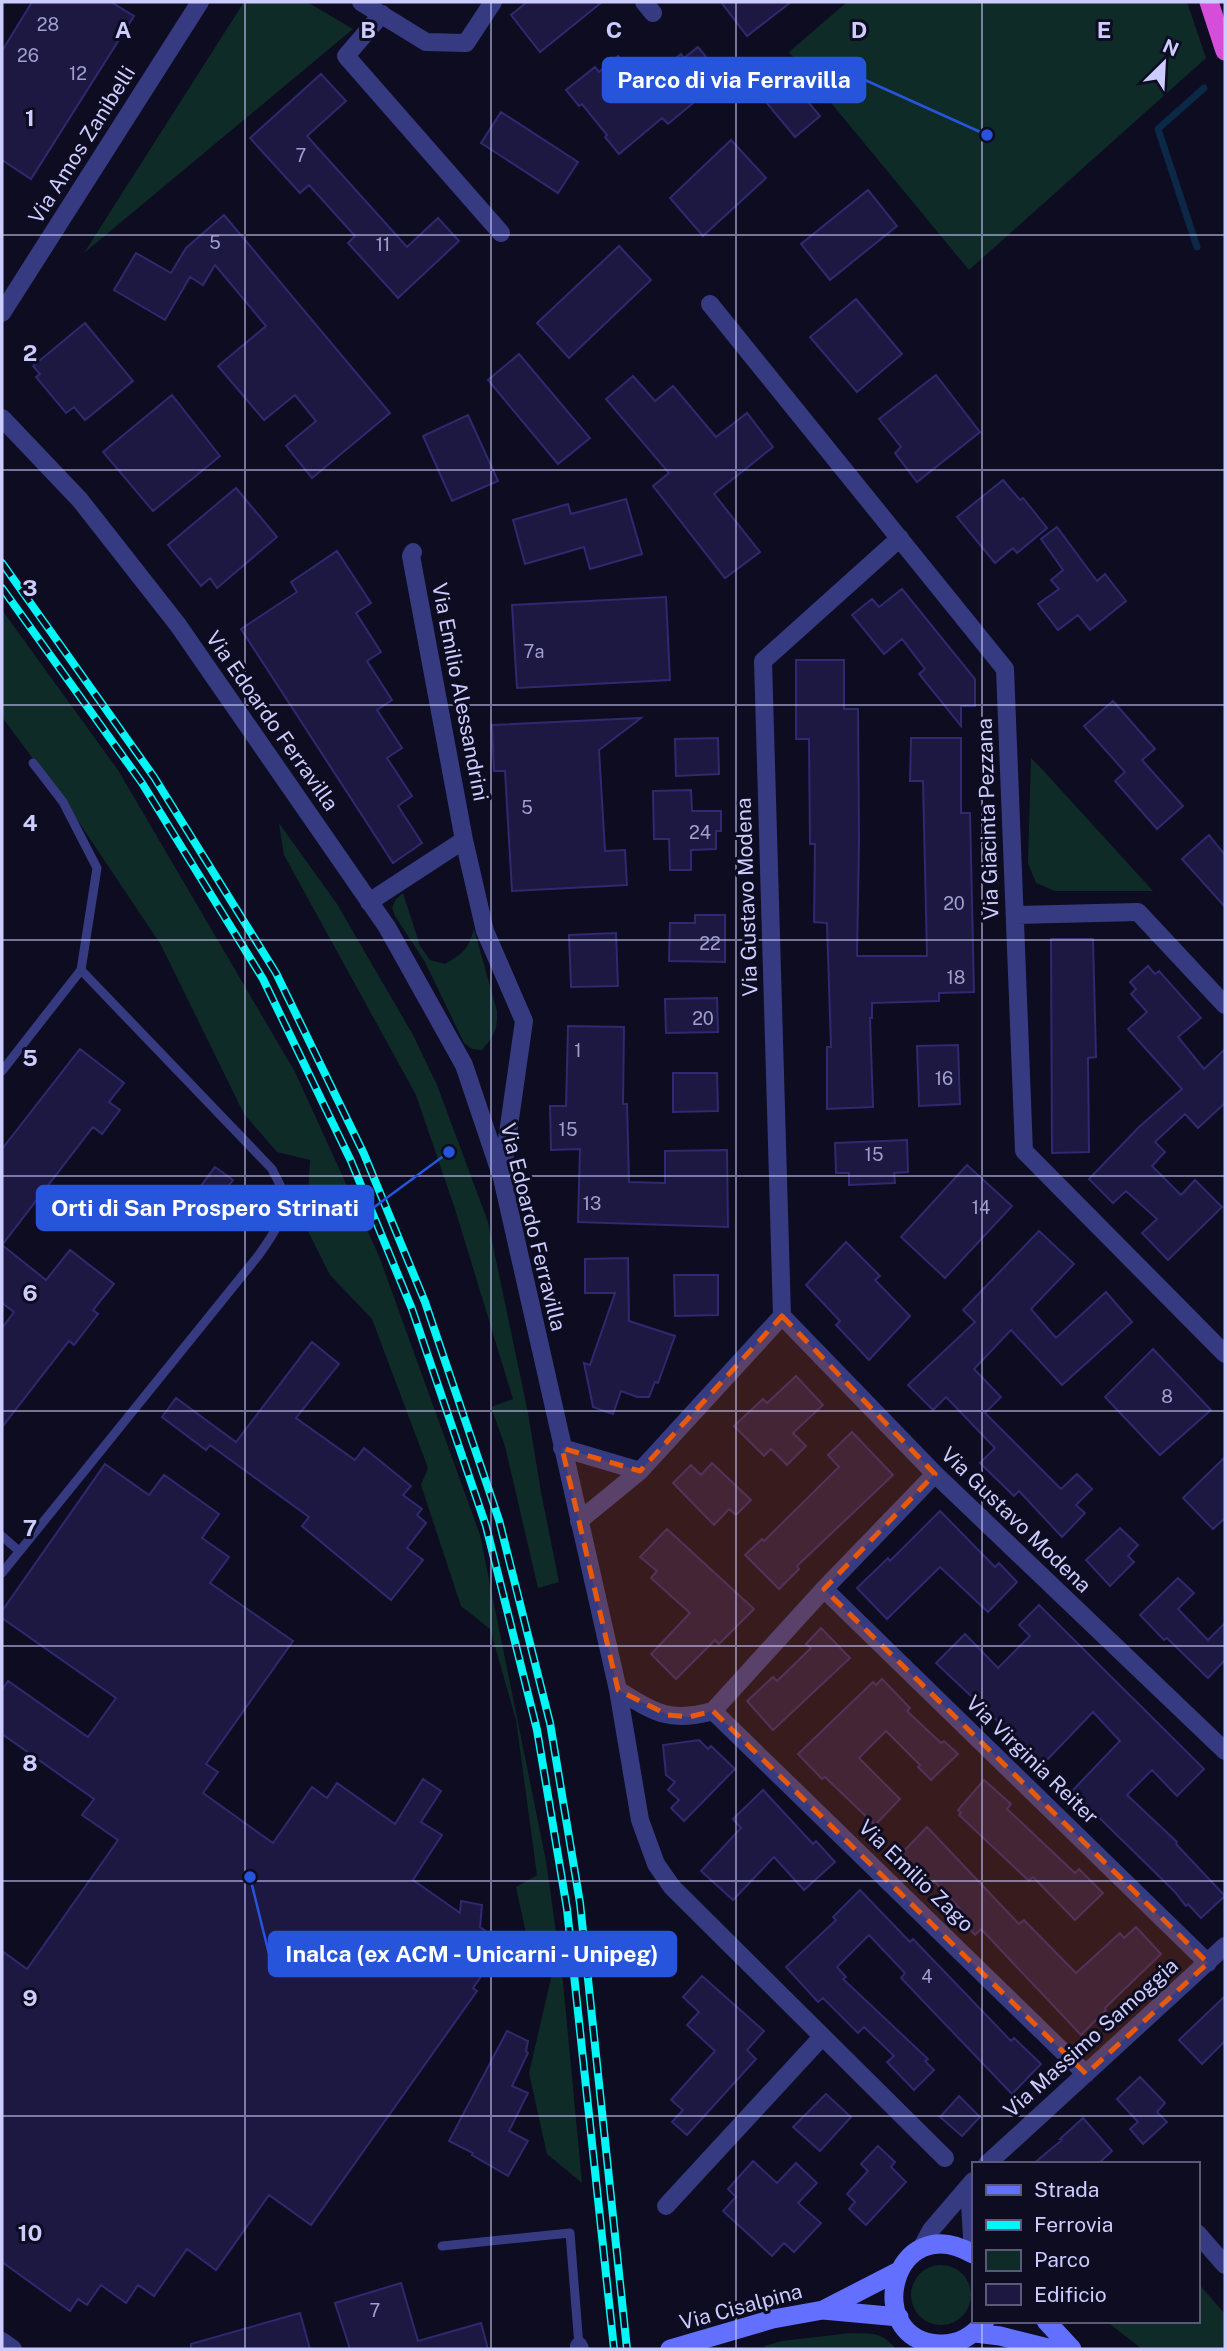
<svg xmlns="http://www.w3.org/2000/svg" width="1227" height="2351" viewBox="0 0 1227 2351" font-family="'Public Sans',sans-serif">
<rect width="100%" height="100%" fill="#0d0c21"/>
<path fill="#0f2b27" d="M244,2H307L353,29L84,253Z
M847,2H1187L1206,58L969,270L789,52Z
M2,610L118,770L295,1072L379,1256L480,1535L546,1861L563,1982L582,2183L547,2154L529,2073L551,1978L530,1952L516,1887L537,1875L516,1720L490,1629L461,1606L421,1485L428,1468L372,1319L330,1275L306,1227L310,1160L277,1152L244,1114L161,945L68,806L2,717Z
M1031,758L1041,768L1153,891H1055L1036,883L1028,863Z
M279,823L337,904L413,1035L437,1085L488,1222L528,1413L541,1492L559,1582L538,1588L505,1446L491,1407L513,1399L455,1209L416,1095L284,855Z
M403,893L420,946L430,960L445,964C463,953 468,950 474,929L497,1011C498,1029 494,1036 482,1050L472,1049L464,1043L425,962L395,916L392,908L396,899Z
M911 2295a30 30 0 1 1 60 0a30 30 0 1 1-60 0Z
M1197,2282L1225,2314V2349H1142L1106,2321H1197Z
M850,2333C872,2334 881,2331 896,2349H766L764,2346L782,2341Z"/>
<g fill="none" stroke-linecap="round" stroke-linejoin="round">
<path stroke="#0b2846" stroke-width="7" d="M1197,247L1158,129L1204,88"/>
</g>
<path fill="#1c1842" stroke="#2f296f" stroke-width="2" d="M32,2H111L134,16L31,179L2,160V51Z
M527,2H602L540,52L511,15Z
M721,2H791L747,36Z
M698,47L723,78L668,124L662,118L619,154L605,137L607,135L582,104L579,106L566,90L595,67L599,72L618,56L642,86L681,54L684,58Z
M321,74L346,101L307,136L407,247L438,218L459,241L398,298L348,243L355,236L309,185L300,193L250,138Z
M786,75L820,116L795,137L761,96Z
M501,112L578,162L558,193L481,143Z
M731,140L766,178L703,236L670,198Z
M868,190L897,226L830,280L801,244Z
M224,215L390,413L312,478L286,446L316,421L295,395L264,420L218,366L266,326L215,265L203,285L190,277L165,320L114,290L136,253L171,273L186,248Z
M619,246L651,280L569,358L537,323Z
M856,299L902,354L857,392L810,337Z
M85,323L133,381L85,420L74,407L66,413L36,377L40,374L33,366Z
M519,354L590,438L558,464L488,380Z
M936,375L980,432L917,482L895,453L901,447L879,419Z
M633,376L655,401L673,386L716,437L747,413L773,447L714,494L760,552L725,578L653,486L669,473L606,399Z
M172,395L220,456L153,511L103,452Z
M468,415L498,481L452,501L423,436Z
M1003,480L1020,500L1023,498L1047,528L1017,553L1013,548L995,563L957,517Z
M236,488L277,537L217,588L210,578L201,586L168,545Z
M626,499L642,554L590,569L584,547L525,564L513,520L568,504L571,514Z
M1057,527L1097,581L1105,574L1126,601L1090,630L1078,615L1058,630L1038,604L1059,589L1051,580L1063,570L1041,539Z
M337,551L371,603L356,613L381,652L367,661L392,700L377,710L402,748L387,758L412,796L398,806L422,843L393,863L241,629L297,592L291,582Z
M902,589L975,679V706H961V726L919,674L925,669L902,639L884,654L852,615L872,599L879,607Z
M666,597L670,680L517,688L512,605Z
M796,660H844V709H858L859,840L857,956H927L923,781H910L911,738H961V813H970L974,992L939,993V1001L872,1003V1018H870L873,1107L827,1109V1047H831L827,923L814,922L815,844H810L809,739H796Z
M1113,701L1155,749L1142,760L1183,806L1157,829L1115,781L1125,772L1084,726Z
M641,718L599,750L605,851L625,850L627,885L512,891L505,771H494L492,725Z
M718,738L719,774L676,776L675,739Z
M691,790L692,811H721V831H716V849L691,850V870H670L669,839H654L653,791Z
M1209,835L1225,855V907L1182,859Z
M695,915H725V962L669,961L670,923H695Z
M616,933L618,986L571,987L569,935Z
M1051,939H1093L1096,1057L1088,1058L1089,1152L1052,1153Z
M1148,966L1155,974L1159,971L1201,1018L1178,1037L1204,1069L1225,1049V1103L1198,1128L1185,1114L1155,1142L1165,1152L1152,1166L1181,1195L1195,1180L1222,1207L1168,1260L1142,1233L1157,1219L1126,1191L1113,1203L1089,1179L1139,1127L1182,1089L1128,1029L1147,1012L1131,994L1136,989L1130,982Z
M717,998L718,1032L666,1033L665,999Z
M568,1026L624,1027L623,1104H627L629,1182L665,1183V1151L727,1150L728,1227L578,1222L580,1149L551,1150L550,1106H566Z
M958,1045L960,1104L919,1106L917,1046Z
M80,1049L124,1083L109,1102L120,1110L102,1134L93,1127L2,1245V1149Z
M673,1073H717L718,1111L673,1112Z
M907,1140L908,1172L894,1173L895,1183L849,1185V1173H836L835,1143Z
M967,1165L1012,1206L945,1278L901,1237Z
M215,1167L233,1180L201,1223L183,1210Z
M1039,1231L1074,1264L1031,1309L1056,1338L1106,1292L1132,1322L1062,1385L1011,1330L974,1369L1001,1397L985,1413L1061,1489L1077,1474L1092,1489L1076,1505L1085,1513L1062,1537L1019,1491L1014,1496L980,1463L995,1448L946,1397L933,1410L908,1385L975,1322L963,1310Z
M846,1242L880,1276L875,1280L910,1316L869,1360L836,1325L840,1321L806,1285Z
M2,1245L46,1280L70,1250L114,1284L93,1310L98,1314L74,1345L69,1341L2,1427V1328L14,1312L2,1303Z
M628,1258L629,1321L675,1336L658,1383L655,1382L649,1397H637L621,1391L613,1414L593,1407L584,1363L590,1365L615,1293H585V1259Z
M674,1275H718V1315L675,1316Z
M312,1342L339,1364L296,1418L355,1460L364,1448L411,1486L403,1495L422,1509L417,1515L426,1523L407,1548L423,1560L391,1600L302,1526L309,1517L210,1445L206,1450L162,1417L176,1398L236,1442Z
M1153,1349L1211,1410L1160,1455L1105,1397Z
M796,1376L823,1405L793,1433L806,1446L787,1465L771,1449L764,1456L734,1426L763,1399L767,1403Z
M852,1432L893,1475L797,1566L799,1569L779,1589L745,1555L762,1539L764,1541L839,1467L828,1455Z
M1225,1457V1518L1213,1529L1183,1498Z
M712,1463L751,1500L736,1515L729,1509L714,1525L673,1483L691,1465L701,1475Z
M105,1464L149,1495L164,1475L219,1514L202,1538L229,1557L210,1583L293,1641L206,1764L218,1772L203,1793L273,1843L312,1787L327,1798L337,1783L395,1824L423,1779L441,1791L421,1822L442,1835L413,1880L460,1913L461,1901L482,1905L480,1927L504,1944L473,1988L477,1991L311,2225L269,2195L216,2270L187,2249L154,2296L138,2285L126,2303L101,2285L87,2305L78,2299L70,2311L2,2262V1951L27,1969L118,1840L82,1815L94,1799L2,1734V1690L8,1681L88,1737L116,1698L2,1618V1611Z
M940,1511L995,1567L999,1563L1017,1582L988,1612L940,1567L887,1619L857,1588L888,1558L890,1561Z
M1120,1528L1138,1545L1128,1556L1134,1562L1110,1586L1086,1560Z
M667,1529L754,1609L719,1644L715,1640L676,1679L651,1654L690,1613L651,1578L657,1571L640,1557Z
M1178,1578L1194,1593L1178,1609L1208,1640L1225,1623V1660L1208,1678L1167,1638L1164,1640L1140,1615Z
M1039,1605L1204,1769L1177,1796L1152,1770L1127,1795L1177,1842L1176,1844L1225,1896L1201,1918L1188,1904L1186,1906L1174,1891L1072,1791L1120,1741L1093,1712L1043,1764L936,1663L965,1634L998,1668L1030,1636L1019,1625Z
M821,1628L850,1658L773,1730L747,1701L773,1677L777,1681L811,1648L806,1644Z
M882,1679L910,1708L907,1711L941,1743L944,1741L958,1754L931,1780L918,1767L920,1765L886,1731L859,1758L900,1799L875,1825L825,1777L822,1779L798,1754L873,1682L876,1685Z
M699,1740L708,1749L711,1746L735,1769L684,1821L671,1808L679,1800L668,1790L675,1782L666,1775L663,1745Z
M984,1780L1011,1804L1007,1809L1075,1873L1079,1869L1103,1893L1075,1920L1033,1877L1029,1881L959,1815L961,1813L958,1810Z
M763,1790L813,1844L816,1841L835,1862L804,1890L774,1857L733,1900L701,1871L741,1828L733,1819Z
M927,1827L1019,1924L1024,1920L1076,1973L1120,1933L1124,1938L1136,1927L1161,1954L1105,2008L1106,2010L1081,2035L981,1929L975,1935L957,1916L962,1911L934,1881L928,1887L897,1858Z
M860,1890L910,1942L913,1939L1011,2041L1014,2038L1041,2064L1012,2094L901,1978L905,1973L869,1935L837,1967L846,1977L843,1979L928,2059L925,2061L934,2070L914,2090L887,2062L894,2056L864,2027L858,2033L823,1998L818,2002L786,1967L836,1920L833,1917Z
M702,1976L764,2031L747,2050L756,2059L687,2135L672,2122L683,2110L671,2100L715,2051L687,2025L699,2012L683,1997Z
M1225,1996V2041L1202,2064L1179,2040Z
M507,2031L528,2041L526,2051L528,2053L512,2086L528,2093L509,2131L528,2141L508,2176L472,2155L473,2153L449,2141Z
M1140,2077L1165,2103L1157,2112L1167,2122L1143,2144L1130,2129L1138,2122L1117,2099Z
M826,2094L851,2117L820,2151L793,2127Z
M959,2096L980,2117L962,2136L940,2117Z
M1083,2118L1112,2151L1098,2164H1033L1062,2140L1060,2139Z
M878,2146L895,2162L891,2167L906,2182L866,2225L849,2209L855,2202L847,2194L868,2171L861,2164Z
M753,2161L777,2183L796,2163L817,2183L798,2203L821,2223L794,2252L784,2243L772,2256L723,2211L736,2197L728,2189Z
M401,2283L418,2341L481,2323L488,2349H350L335,2303Z
M300,2313L310,2349H191V2344Z"/>
<g fill="none" stroke-linecap="round" stroke-linejoin="round">
<path stroke="#363b81" stroke-width="9" d="M2,1071L81,970L97,868L63,802L33,763
M2,1536L19,1551
M2,1573L258,1256C271,1238 289,1214 282,1190C280,1183 275,1176 272,1169L81,970
M442,2246L570,2233L579,2346"/>
<path stroke="#363b81" stroke-width="18" d="M361,2L426,42L466,43L493,2
M644,2L653,13
M382,14L346,56L501,233
M710,304L1005,669L1024,1151L1225,1354
M2,313L200,2
M2,418L80,500L178,625L387,927L464,1065L502,1178L618,1690L640,1820L656,1864L672,1887L945,2158
M900,538L763,661L782,1316L935,1474L1225,1751
M413,552L411,556L464,840L485,931L524,1021L502,1175
M369,902L464,840
M1015,915L1138,912L1225,1005
M562,1448L640,1471
M579,1521L640,1471L782,1316
M824,1589L1208,1963
M618,1690C655,1713 670,1723 713,1711L824,1589L935,1474
M713,1711L1086,2074
M987,2164L1225,1946
M969,2188L973,2254
M666,2206L822,2037
M1197,2233L1225,2265
M921,2249L931,2230L973,2181
M2,2341L13,2349
M579,2346L580,2349"/>
<path stroke="#6370ff" stroke-width="19" d="M973,2254C892,2207 861,2340 939,2344C959,2345 973,2336 985,2321
M825,2309L899,2271
M1046,2321L1072,2349
M975,2333L1000,2336L1052,2349
M670,2349L773,2319L823,2310L899,2317"/>
<path stroke="#d64dd9" stroke-width="19" d="M1209,2L1225,51"/>
<defs>
<path id="rail" d="M2,563L154,777L276,973L364,1154L425,1302L499,1520L550,1723L580,1903L627,2349
M2,588L142,783L263,979L351,1161L412,1309L486,1526L537,1730L567,1909L614,2349"/>
</defs>
<use href="#rail" stroke="#00f7f5" stroke-width="8"/>
<use href="#rail" stroke="#0d0c21" stroke-width="5" stroke-dasharray="16" stroke-linecap="butt"/>
</g>
<path fill="#e8590c" fill-opacity="0.2" stroke="#e8590c" stroke-width="5" stroke-dasharray="14 9" stroke-linejoin="round" d="M782,1316L935,1474L824,1589L1208,1963L1086,2074L713,1711L689,1717L668,1715L618,1690L562,1448L640,1471Z"/>
<path fill="none" stroke="#ccf" stroke-width="2" stroke-opacity="0.55" d="M245,2V2349M491,2V2349M736,2V2349M982,2V2164M2,235H1225M2,470H1225M2,705H1225M2,940H1225M2,1176H1225M2,1411H1225M2,1646H1225M2,1881H1225M2,2116H1225M982,2321V2349"/>
<g text-anchor="middle" stroke-width="6" stroke-linejoin="round" paint-order="stroke">
<g font-size="18" fill="#a09fd0">
<text x="48" y="31">28</text>
<text x="28" y="62">26</text>
<text x="78" y="80">12</text>
<text x="301" y="162">7</text>
<text x="215" y="249">5</text>
<text x="383" y="251">11</text>
<text x="534" y="658">7a</text>
<text x="527" y="814">5</text>
<text x="700" y="839">24</text>
<text x="954" y="910">20</text>
<text x="710" y="950">22</text>
<text x="956" y="984">18</text>
<text x="703" y="1025">20</text>
<text x="578" y="1057">1</text>
<text x="944" y="1085">16</text>
<text x="568" y="1136">15</text>
<text x="874" y="1161">15</text>
<text x="592" y="1210">13</text>
<text x="981" y="1214">14</text>
<text x="1167" y="1403">8</text>
<text x="927" y="1983">4</text>
<text x="375" y="2317">7</text>
</g>
<g font-size="21" fill="#ccf" stroke="#0d0c21">
<text transform="translate(82 145) rotate(-58)" y="7">Via Amos Zanibelli</text>
<text transform="translate(460 692) rotate(79)" y="7">Via Emilio Alessandrini</text>
<text transform="translate(272 721) rotate(55)" y="7">Via Edoardo Ferravilla</text>
<text transform="translate(988 819) rotate(-92)" y="7">Via Giacinta Pezzana</text>
<text transform="translate(747 897) rotate(-92)" y="7">Via Gustavo Modena</text>
<text transform="translate(533 1227) rotate(76)" y="7">Via Edoardo Ferravilla</text>
<text transform="translate(1016 1520) rotate(44)" y="7">Via Gustavo Modena</text>
<text transform="translate(1032 1760) rotate(44)" y="7">Via Virginia Reiter</text>
<text transform="translate(916 1876) rotate(44)" y="7">Via Emilio Zago</text>
<text transform="translate(1091 2038) rotate(-42)" y="7">Via Massimo Samoggia</text>
<text transform="translate(741 2307) rotate(-15)" y="7">Via Cisalpina</text>
</g>
</g>
<g font-size="23" text-anchor="middle" font-weight="bold" fill="#ccf" stroke="#0d0c21" stroke-width="6" stroke-linejoin="round" paint-order="stroke">
<text x="123" y="38">A</text>
<text x="368" y="38">B</text>
<text x="614" y="38">C</text>
<text x="859" y="38">D</text>
<text x="1104" y="38">E</text>
<text x="30" y="126">1</text>
<text x="30" y="361">2</text>
<text x="30" y="596">3</text>
<text x="30" y="831">4</text>
<text x="30" y="1066">5</text>
<text x="30" y="1301">6</text>
<text x="30" y="1536">7</text>
<text x="30" y="1771">8</text>
<text x="30" y="2006">9</text>
<text x="30" y="2241">10</text>
</g>
<path fill="none" stroke="#2654da" stroke-width="2.5" d="M987 135L865 80M449 1152L373 1208M250 1877L269 1954"/>
<g fill="#2654da" stroke="#0d0c21" stroke-width="2.5">
<circle cx="987" cy="135" r="7"/>
<circle cx="449" cy="1152" r="7"/>
<circle cx="250" cy="1877" r="7"/>
</g>
<g fill="#2654da" stroke="#2654da" stroke-width="2.5">
<rect x="603" y="58" width="262" height="44" rx="7"/>
<rect x="37" y="1186" width="336" height="44" rx="7"/>
<rect x="269" y="1932" width="407" height="44" rx="7"/>
</g>
<g font-size="23" text-anchor="middle" font-weight="bold" fill="#fff">
<text x="734" y="88">Parco di via Ferravilla</text>
<text x="205" y="1216">Orti di San Prospero Strinati</text>
<text x="472" y="1962">Inalca (ex ACM - Unicarni - Unipeg)</text>
</g>
<rect width="1227" height="2351" fill="none" stroke="#ccccff" stroke-width="7"/>
<rect x="972" y="2162" width="228" height="161" fill="#0d0c21" stroke="#59597a" stroke-width="2"/>
<rect x="986" y="2185" width="35" height="10" fill="#6370ff" stroke="#59597a" stroke-width="2"/>
<text x="1034" y="2197" font-size="21" fill="#ccccff">Strada</text>
<rect x="986" y="2220" width="35" height="10" fill="#00f7f5" stroke="#59597a" stroke-width="2"/>
<text x="1034" y="2232" font-size="21" fill="#ccccff">Ferrovia</text>
<rect x="986" y="2250" width="35" height="21" fill="#0f2b27" stroke="#59597a" stroke-width="2"/>
<text x="1034" y="2267" font-size="21" fill="#ccccff">Parco</text>
<rect x="986" y="2284" width="35" height="21" fill="#1c1842" stroke="#59597a" stroke-width="2"/>
<text x="1034" y="2302" font-size="21" fill="#ccccff">Edificio</text>
<g transform="translate(1164 63) rotate(24)" stroke="#0d0c21" stroke-width="5" paint-order="stroke">
<path d="M0-5L12 26L0 18L-12 26Z" fill="#ccccff"/>
<text y="-10" font-size="19" font-weight="bold" text-anchor="middle" fill="#ccccff">N</text>
</g>
</svg>
